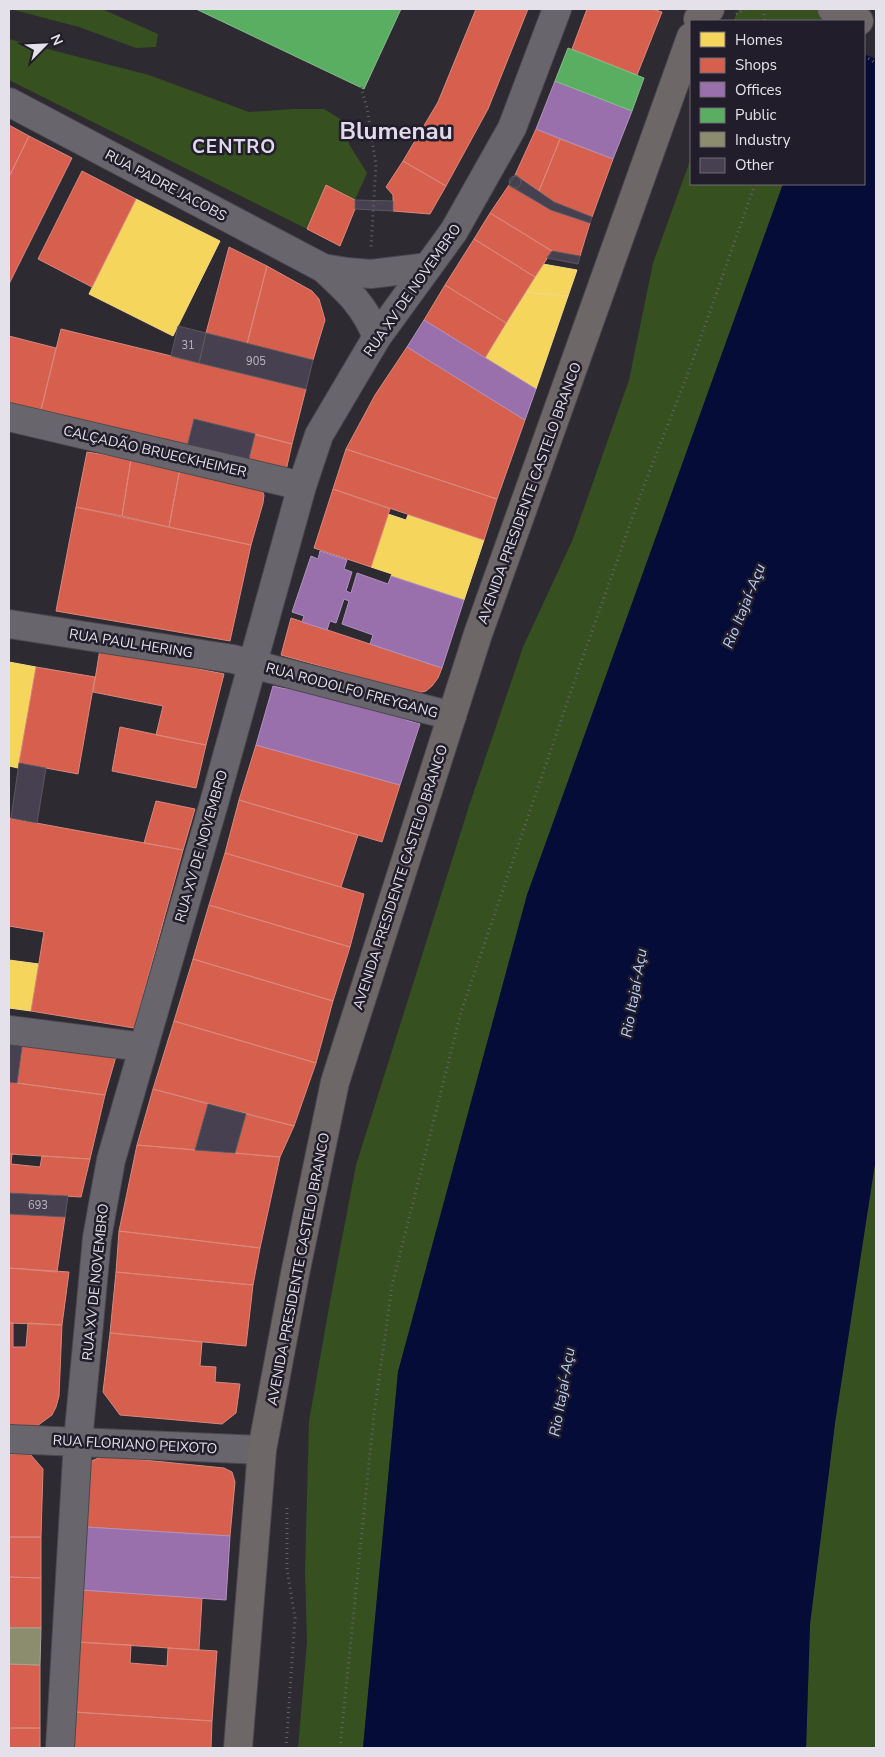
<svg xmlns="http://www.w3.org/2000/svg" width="885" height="1757" viewBox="0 0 885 1757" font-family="'Nunito Sans',sans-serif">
<rect width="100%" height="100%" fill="#2d2a32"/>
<path fill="#36501f" d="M10,9H102L158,34L156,47L136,48L79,27Z
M739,9H846L841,21H733Z
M9,39L149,75L249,112L294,109H324L345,122L349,144L367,173L355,200L307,229L9,80Z
M691,158V184H783L527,895L398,1372L363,1748H298L307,1642L305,1571L309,1421L331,1296L356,1165L469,806L523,647L573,539L629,380L653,263Z
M876,1157V1748H806L810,1624L835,1423Z"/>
<path fill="#040c37" d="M876,9V1157L835,1423L810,1624L806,1748H363L398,1372L527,895L783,184H864V21Z"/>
<path fill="#2d2a32" d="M843,9H876V59L864,54V21Z"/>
<path fill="#f6d55c" stroke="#f1d987" d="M136,199L220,241L173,336L89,294Z
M543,264L577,270L568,296L526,292Z
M526,292L568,296L536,389L485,358Z
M388,514L406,520L408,515L484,540L464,600L391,576L392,574L371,567Z
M9,662L36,667L18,768L9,766Z
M9,960L39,964L31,1011L9,1008Z"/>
<path fill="#d6604d" stroke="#da877c" d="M476,9H528L488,109L446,186L403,161L438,102Z
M587,9H652L662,12L637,75L572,49Z
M9,125L29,136L9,177Z
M536,129L560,139L539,191L515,175Z
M29,136L72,158L9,284V177Z
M560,139L613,159L592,217L554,202L539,191Z
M403,161L446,186L430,214L393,211V195L386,187Z
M82,171L136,199L92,287L38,259Z
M326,185L355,200V209L340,246L307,229Z
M509,185L551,210L590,223L580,256L552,251L490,213Z
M490,213L552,251L535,277L474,239Z
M474,239L535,277L506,323L445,285Z
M229,247L267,266L247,344L206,333Z
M267,266L312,291L319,299L325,320L313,360L247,344Z
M445,285L506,323L485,358L424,320Z
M61,329L306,389L292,444L194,419L186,451L40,414Z
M9,336L56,348L40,414L9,407Z
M407,347L525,420L497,499L346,449L375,395Z
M255,434L292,444L285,475L247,466Z
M346,449L497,499L484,540L333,489Z
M87,452L131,459L122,516L76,507Z
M131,459L180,468L169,527L122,516Z
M180,468L261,488L264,495L263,503L251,545L169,527Z
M333,489L390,509L371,567L314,548Z
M76,507L251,545L230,641L56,611Z
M291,618L370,644L442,668L438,678L432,686L426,691L417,693L281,655Z
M100,649L224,674L206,745L156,735L163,706L93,692Z
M36,667L95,677L78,774L19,763Z
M120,727L206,745L196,788L112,771Z
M256,745L400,785L382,842L239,800Z
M239,800L358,835L341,887L225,853Z
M156,801L195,809L183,850L144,843Z
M9,818L183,850L134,1028L31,1011L44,932L9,926Z
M225,853L364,894L350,947L209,905Z
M209,905L350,947L333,1001L193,959Z
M193,959L333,1001L316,1063L174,1021Z
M174,1021L316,1063L294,1126L153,1089Z
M23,1040L117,1053L105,1095L17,1083Z
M9,1082L105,1095L90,1159L9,1154Z
M153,1089L208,1104L195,1150L137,1145Z
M246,1114L294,1126L280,1157L235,1153Z
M137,1145L280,1157L260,1248L119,1231Z
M9,1154H12L11,1164L40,1167L42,1156L90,1159L81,1197L9,1193Z
M9,1214L65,1217L57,1272L9,1268Z
M119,1231L260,1248L253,1285L116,1272Z
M9,1268L69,1272L62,1325L9,1323Z
M116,1272L253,1285L246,1346L110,1333Z
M9,1323H13V1347H26L28,1323L62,1325L59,1396L56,1407L52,1415L37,1426L9,1425Z
M110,1333L202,1342L200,1366L216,1367L215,1382L240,1384L236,1413L222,1424L120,1415L103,1392Z
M9,1454H30L43,1469L41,1537H9Z
M104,1456L224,1468L232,1472L235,1482L230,1536L86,1527L91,1461Z
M9,1537H41V1578L9,1577Z
M9,1577L41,1578V1628H9Z
M82,1590L202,1598L199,1650L78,1642Z
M78,1642L131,1645L130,1663L167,1666L168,1648L217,1651L212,1721L74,1712Z
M9,1664L40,1665V1728H9Z
M74,1712L212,1721L211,1748H72Z
M9,1728H40V1748H9Z"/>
<path fill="#9970ab" stroke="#b092be" d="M555,81L632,111L613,159L536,129Z
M424,320L536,389L525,420L407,347Z
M320,551L347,560L344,569L352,572L346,591L351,593L357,573L388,584L391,576L464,600L442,668L370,644L373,635L342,624L349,601L344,599L336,623L330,621L327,630L302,622L304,616L292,612L311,556L318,559Z
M288,683L408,715L406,720L420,724L400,785L256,745L273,686L286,689Z
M86,1527L230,1536L226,1600L82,1590Z"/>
<path fill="#5aae61" stroke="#83bd8a" d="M196,9H401L364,89Z
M568,48L644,78L632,111L555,81Z"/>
<path fill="#8c8c6e" stroke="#a6a693" d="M9,1628H41L40,1665L9,1664Z"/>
<path fill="#474051" stroke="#5a585e" d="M515,175L554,202L592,217L590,223L551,210L512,187L509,185Z
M509 182a6 6 0 1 1 12 0a6 6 0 1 1-12 0Z
M355,200L393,201V211L355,209Z
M552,251L580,256L578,264L547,258Z
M178,326L206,333L199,363L171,356Z
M206,333L313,360L306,389L199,363Z
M194,419L255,434L247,466L186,451Z
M19,763L46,768L37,823L11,818Z
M9,1038L23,1040L17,1083L9,1082Z
M208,1104L246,1114L235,1153L195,1150Z
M9,1193L68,1196L65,1217L9,1214Z"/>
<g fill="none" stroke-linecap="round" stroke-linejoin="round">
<defs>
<path id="minor" d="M9,102L323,268C348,291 364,305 377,337
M323,268L347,272L371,274L428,267
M9,417L302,486
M9,624L233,659L452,716
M9,1030L143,1047
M9,1439L262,1450
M60,1748L78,1441L97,1238L111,1160L214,803L302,486L319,435L352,379L377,337L454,231L512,128L557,9"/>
<path id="major" d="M832,9L859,21
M698,19L710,9
M238,1748L262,1450L295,1274L335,1082L478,634L691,37"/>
</defs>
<use href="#minor" stroke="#4b4850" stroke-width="30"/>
<use href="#major" stroke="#4b4850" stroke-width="30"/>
<path stroke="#656369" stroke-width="3" stroke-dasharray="1 4" stroke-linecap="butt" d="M763,9L765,21
M736,14L746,9
M864,56L876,63
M361,87L367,108L376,165L371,247
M286,1748L295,1618L287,1569V1507
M340,1748L374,1414L392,1286L461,1012L579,668L643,488L689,371L755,184"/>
<use href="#minor" stroke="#68666c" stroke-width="28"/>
<use href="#major" stroke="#6e6768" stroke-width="28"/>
</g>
<g text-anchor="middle" stroke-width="5" stroke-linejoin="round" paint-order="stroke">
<g font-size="11" fill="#bdb9c4">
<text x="188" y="349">31</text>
<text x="256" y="365">905</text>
<text x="38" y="1209">693</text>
</g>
<g font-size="14" fill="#e4e1ea" stroke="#221d2b">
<text transform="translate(166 185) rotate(28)" y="5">RUA PADRE JACOBS</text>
<text transform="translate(412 290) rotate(-55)" y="5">RUA XV DE NOVEMBRO</text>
<text transform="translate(155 451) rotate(13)" y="5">CALÇADÃO BRUECKHEIMER</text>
<text transform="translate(529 493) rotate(-70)" y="5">AVENIDA PRESIDENTE CASTELO BRANCO</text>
<text transform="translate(131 643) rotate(9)" y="5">RUA PAUL HERING</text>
<text transform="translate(352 690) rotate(15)" y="5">RUA RODOLFO FREYGANG</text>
<text transform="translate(201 846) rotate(-74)" y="5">RUA XV DE NOVEMBRO</text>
<text transform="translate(400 877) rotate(-72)" y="5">AVENIDA PRESIDENTE CASTELO BRANCO</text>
<text transform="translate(298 1269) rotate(-79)" y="5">AVENIDA PRESIDENTE CASTELO BRANCO</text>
<text transform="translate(95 1282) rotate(-84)" y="5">RUA XV DE NOVEMBRO</text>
<text transform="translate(135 1444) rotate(3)" y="5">RUA FLORIANO PEIXOTO</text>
</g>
<g font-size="15" font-style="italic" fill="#b7cef4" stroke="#221d2b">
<text transform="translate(744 606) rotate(-68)" y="5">Rio Itajaí-Açu</text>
<text transform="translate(634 993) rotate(-80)" y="5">Rio Itajaí-Açu</text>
<text transform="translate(562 1392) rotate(-80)" y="5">Rio Itajaí-Açu</text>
</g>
<g font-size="19" font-weight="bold" letter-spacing="1" fill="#e0daec" stroke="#221d2b">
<text x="234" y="153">CENTRO</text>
</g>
<g font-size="24" font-weight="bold" fill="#e0daec" stroke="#221d2b">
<text x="396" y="139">Blumenau</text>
</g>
</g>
<rect width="885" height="1757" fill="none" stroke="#e4e1ea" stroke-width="20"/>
<rect x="690" y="20" width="175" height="165" fill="#221d2b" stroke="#706b77"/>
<rect x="700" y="32" width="25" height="15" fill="#f6d55c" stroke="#706b77"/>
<text x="735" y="45" font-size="15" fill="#e4e1ea">Homes</text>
<rect x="700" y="58" width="25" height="15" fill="#d6604d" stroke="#706b77"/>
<text x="735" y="70" font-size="15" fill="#e4e1ea">Shops</text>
<rect x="700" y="82" width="25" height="15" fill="#9970ab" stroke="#706b77"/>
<text x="735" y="95" font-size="15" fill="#e4e1ea">Offices</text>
<rect x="700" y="108" width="25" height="15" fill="#5aae61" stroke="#706b77"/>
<text x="735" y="120" font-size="15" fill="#e4e1ea">Public</text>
<rect x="700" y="132" width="25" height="15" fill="#8c8c6e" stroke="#706b77"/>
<text x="735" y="145" font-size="15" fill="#e4e1ea">Industry</text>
<rect x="700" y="158" width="25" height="15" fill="#474051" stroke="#706b77"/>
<text x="735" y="170" font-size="15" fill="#e4e1ea">Other</text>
<g transform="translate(45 45) rotate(66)" stroke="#221d2b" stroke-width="4" paint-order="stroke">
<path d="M0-4L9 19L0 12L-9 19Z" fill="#e4e1ea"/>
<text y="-8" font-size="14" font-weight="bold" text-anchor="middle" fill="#e4e1ea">N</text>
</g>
</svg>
